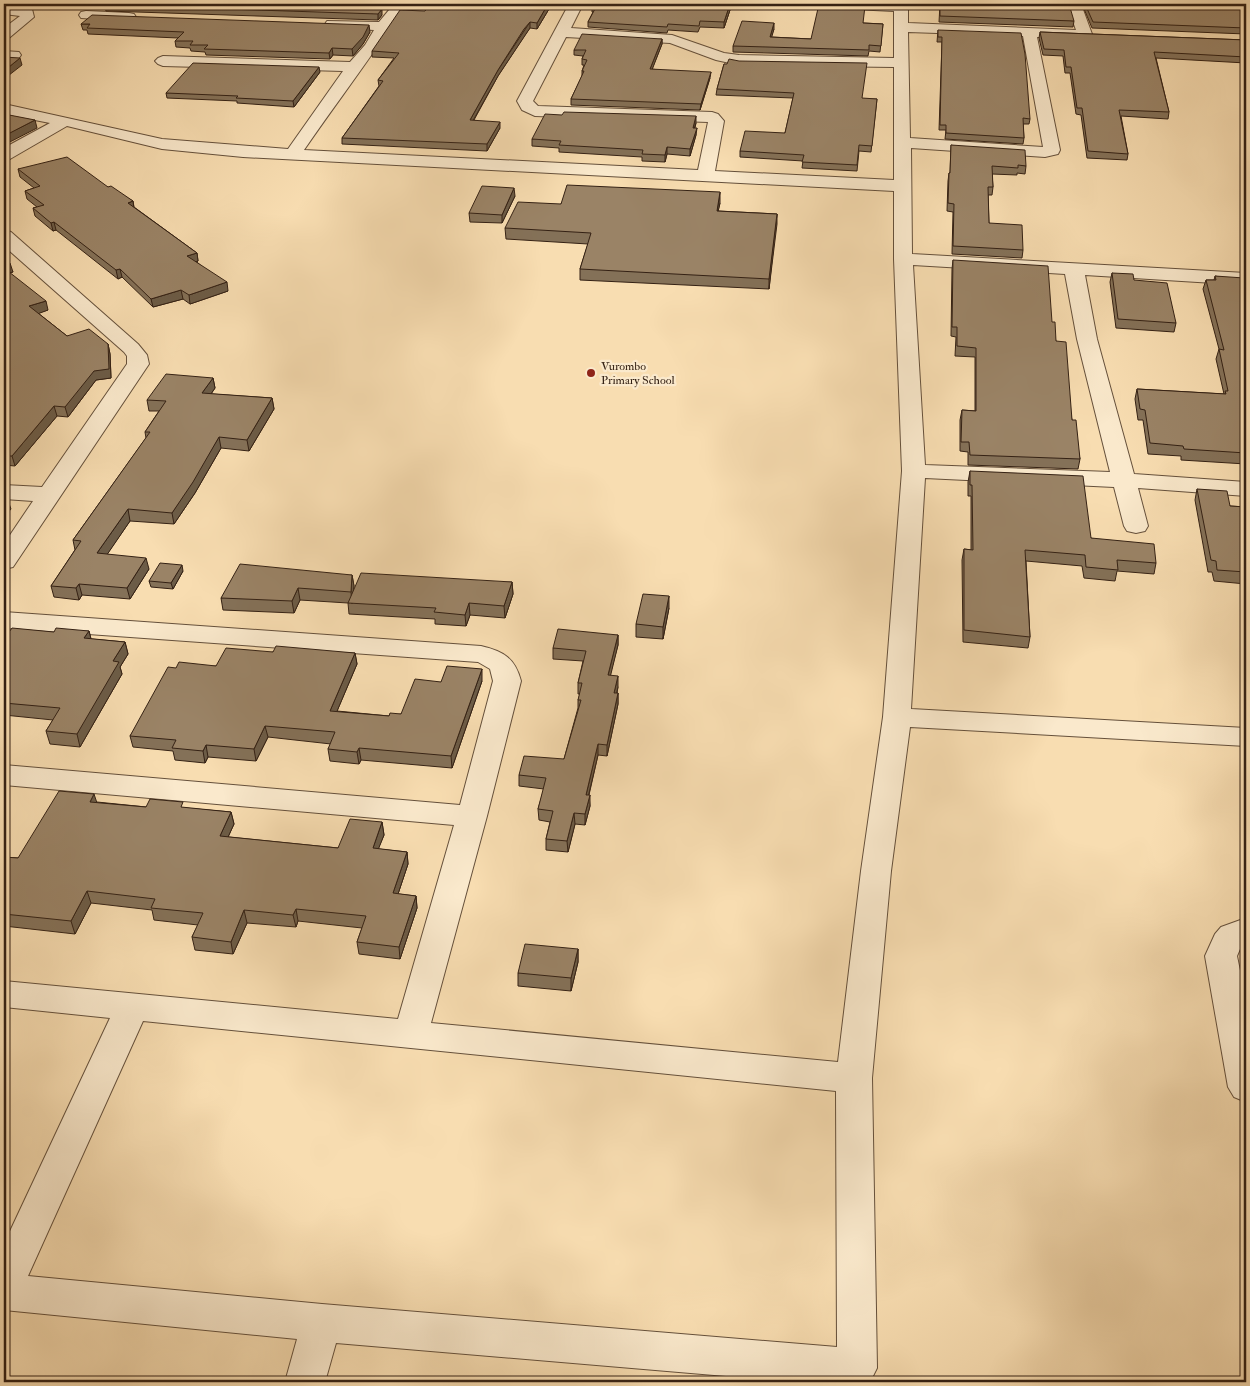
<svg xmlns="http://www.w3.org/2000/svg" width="1250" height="1386" viewBox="0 0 1250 1386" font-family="'IM FELL Double Pica',serif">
<rect width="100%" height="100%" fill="#f8ddb1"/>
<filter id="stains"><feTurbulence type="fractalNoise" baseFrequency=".004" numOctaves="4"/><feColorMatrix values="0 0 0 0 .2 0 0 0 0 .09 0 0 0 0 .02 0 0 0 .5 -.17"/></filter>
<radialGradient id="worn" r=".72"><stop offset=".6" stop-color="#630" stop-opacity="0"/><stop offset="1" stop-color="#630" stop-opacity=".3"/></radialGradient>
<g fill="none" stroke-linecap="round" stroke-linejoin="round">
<defs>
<path id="minor" d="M394,4H408C402,12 394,20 389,29C362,70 332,109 304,150L698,170L708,122L535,116L522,110L517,101L569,4H583L571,28L672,35L724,53L739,55L894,58V11L833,8L828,7L826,4H908V23L1076,30L1067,4H1081L1092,34L1090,37H1037L1060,150L1058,154L1045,157L911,148L912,254L1246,273V285L1085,275L1097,339L1134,474L1246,482V496L1138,488L1148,526L1145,531L1136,533L1127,531L1124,526L1114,487L925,478L911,709L1246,728V746L910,727L891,871L872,1078L877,1368L870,1382H797L336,1343L325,1382H285L297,1339L4,1310V1244L110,1018L4,1007V981L398,1019L454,825L4,785V765L460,805L493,681L490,669L478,662L4,628V612L481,646C503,651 515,658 521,681L487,816L431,1023L838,1062L861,871L883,717L902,471L894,259V191L243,157L162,149L67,126L10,159L4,160V148L50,123L4,114V104L162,139L288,149L343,71L163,66L158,64L155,61L158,58L163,56L350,62L365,45L374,30L332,28L327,27L325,24L327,21L379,22ZM908,32L1023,36L1043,147L910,138ZM566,37L670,43L716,60L739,65L894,67V180L715,171L724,121L718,114L712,112L538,106L533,101ZM913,265L1065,274L1077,339L1110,472L925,465ZM143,1021L836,1091L837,1347L322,1304L28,1276Z
M4,6L32,9L34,17L9,38L4,39V28L20,16L4,14Z
M86,11L129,13L134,14L136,17L134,20L129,21L81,18L79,15L81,12Z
M4,51L19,52L21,55L19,58L4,59Z
M4,230L11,232L138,344L147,355L149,364L13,567L4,569V544L33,501L4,499V485L42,487L127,364V356L124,352L4,246Z
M1246,918V943L1240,949L1237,956L1246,1000V1102L1234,1097L1228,1087L1205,956L1215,934L1221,927Z"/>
</defs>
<use href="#minor" stroke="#65503b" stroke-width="2"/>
<use href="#minor" fill="#fae9cc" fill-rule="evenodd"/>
</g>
<path fill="#847158" stroke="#342114" d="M4,4H381L377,9L382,15L378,20L106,11L105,8Z
M552,4L537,29L530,28L525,35L498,76L474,120L500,128L487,151L342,144V138L379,86L378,80L394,58L372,57V51L425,11Z
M593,4H732L724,28L700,27L698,32L668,30L667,33L588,27V22L593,12H592V6Z
M940,4L1074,21L1073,27L939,22Z
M1082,4H1246V34L1092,28Z
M863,23L883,24L880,52L869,51L868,56L733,52V46L774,29L771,37L811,39Z
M81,24L370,32L363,44L353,56L333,55L330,59L206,55L205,52L191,51L190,48L176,47L175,41L178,38L88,34L87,30H83Z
M938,30L1030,119L1029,124H1023L1024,138L1023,144L945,139L946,130H939L942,42H937Z
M1040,32L1246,40V63L1156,58L1169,112L1168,119L1121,116L1128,154L1127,160L1087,158L1081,115L1076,114L1070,73H1065L1063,56L1043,55L1039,38Z
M662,39V44L652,69L710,78L700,110L571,105V99L582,76V71L584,65H582V59L583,56L574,55V50Z
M724,64L863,99H877L871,152L859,151L857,171L802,168L803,161L740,157V151L785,133L793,98L716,95L717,89Z
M320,72L294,107L237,103V101L167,98L166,93Z
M696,123L695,128L696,135L690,156L667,154L665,162L642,161V157L559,152V148L532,146V139Z
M951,145L1026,166L1025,174L1017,173V175L992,174L993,187L992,195H988L989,223L1023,250L1022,258L952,254L953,212L947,211L948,181L949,173H950Z
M18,169L108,187L133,201L134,207L197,253L198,261L197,262L228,291L190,304L183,299L153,307L122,277L118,279L56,230L53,231L35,216L33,208L37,207L27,199L25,191L34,188L20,177Z
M515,196L502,223L470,222L469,213Z
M720,203L718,211L777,214L769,289L580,280V269L588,244L506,239L505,228L561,204Z
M4,257L13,272L9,273L48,310L38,313L67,336L108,344L110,354L111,378L96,380L68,417L57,416L15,466L4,465Z
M953,260L1052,322L1080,459L1078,469L968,465V452L960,451V420L962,410L975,411V357L955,356L956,337L951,336L952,269Z
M1112,273L1134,280L1176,323L1174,332L1116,328L1110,282Z
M1215,276L1246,282V464L1181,460V456L1148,454L1143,420H1138L1135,399L1137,389L1224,394L1216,359L1219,349L1203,289L1206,280H1214Z
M213,378L215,388L211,394L272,398L274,409L249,451L221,448L195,493L174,524L130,521L107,554L149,569L130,599L82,595L79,600L54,597L51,586L75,550L73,540L146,438L145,432L159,411H149L147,400Z
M970,471L1091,538L1156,563L1154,574L1117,571L1115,581L1084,578L1082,566L1026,561L1030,637L1028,648L963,642L962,560L964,549L971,550V496H968V482Z
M1197,489L1230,506L1246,507V584L1214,581L1212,572H1208L1195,500Z
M183,571L173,589L151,587L149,581Z
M352,575L354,586L353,591L512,582L513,594L505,618L470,615L466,626L435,624V619L349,614L348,603L300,600L294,613L223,610L221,598Z
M669,608L663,639L636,637V624Z
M89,631L91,639L125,642L128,654L120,667L122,674L80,747L50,744L46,731L53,720L4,715V635Z
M618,635V645L610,675L618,687L617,693H618V704L607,756L598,755L589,795L590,806L585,825L575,824L568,852L546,850V839L550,822L539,820L538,809L544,789L519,786V775L564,759L578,708V700L580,694H578V683L583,661L553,659V648Z
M273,652L355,653L357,664L337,711L389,716L401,714L441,682L482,681L452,768L361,760L359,764L330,761L328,749L331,744L268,737L256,761L208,757L205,763L175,760L173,751L133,747L130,736L176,668L216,666Z
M97,802L146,807L185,808L231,812L234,824L228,837L338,848L382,822L384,835L378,849L407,852L408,864L398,894L416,896L417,908L400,959L359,954L357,942L362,928L298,921L296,927L247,923L233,954L195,950L192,937L198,925L154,920L152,910L91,903L75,934L4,926V857L18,858Z
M578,949V962L571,991L518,986V973Z"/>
<path fill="#6c5c47" stroke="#342114" d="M376,4H381L372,14V8Z
M548,4H552L537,29V23Z
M730,4H732L724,28V22Z
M382,9V15L378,20V14Z
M530,22V28L498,76L470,126V120L498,70Z
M774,23V29L770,43V37Z
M369,25L370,32L363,44L353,56L352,49Z
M662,39V44L650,75V69Z
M332,48L333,55L330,59L329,53Z
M20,58L22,65L4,79V71Z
M319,67L320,72L294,107L293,101Z
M711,72L710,78L700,110L701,104Z
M696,116V123L692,135L693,128Z
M35,120L37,128L4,145V136Z
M500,122V128L487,151V144Z
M697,128L696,135L690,156V149Z
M667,147V154L665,162V155Z
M514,188L515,196L502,223V215Z
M720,192V203L716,221L717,211Z
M133,201L134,209L128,203Z
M777,214V224L769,289V279Z
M54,222L56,230L53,231L51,223Z
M197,253L198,261L189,264L187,256Z
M10,263L13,272L4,274V265Z
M120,269L122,277L118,279L116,270Z
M227,282L228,291L190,304L189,295Z
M181,290L183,299L153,307L151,299Z
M46,301L48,310L32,316L29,306Z
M108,344L110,354L111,378L96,380L68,417L65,407Z
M213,378L215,388L204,404L202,393Z
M272,398L274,409L249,451L247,440Z
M54,406L57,416L15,466L12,456Z
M219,437L221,448L195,493L174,524L172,513Z
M7,498L11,509L4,517V502Z
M128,509L130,521L100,565L97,553Z
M146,558L149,569L130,599L127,588Z
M182,565L183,571L173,589L171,583Z
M352,575L354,586L352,604L351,592Z
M512,582L513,594L505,618L504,606Z
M79,584L82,595L79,600L76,588Z
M298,588L300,600L294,613L292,601Z
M669,596V608L663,639V627Z
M469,603L470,615L466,626L465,615Z
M89,631L92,643L84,638Z
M618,635V645L608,686V675Z
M125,642L128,654L120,667L122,674L80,747L77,734L113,661Z
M355,653L357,664L332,723L330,711Z
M482,669V681L452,768L451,756Z
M618,676V687L614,704V693Z
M618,693V704L607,756V745Z
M265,726L268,737L256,761L254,749Z
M598,744V755L586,806V795Z
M206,745L208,757L205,763L203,751Z
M359,748L361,760L359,764L357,752Z
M94,794L98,806L90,802Z
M590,795V806L585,825V814Z
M231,812L234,824L223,848L220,836Z
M574,813L575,824L568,852L567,841Z
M382,822L384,835L374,860L373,848Z
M407,852L408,864L394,906L393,893Z
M87,891L91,903L75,934L71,921Z
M416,896L417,908L400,959L399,947Z
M296,909L298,921L296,927L293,915Z
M244,910L247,923L233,954L231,942Z
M578,949V962L571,991V978Z"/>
<path fill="#9a8366" stroke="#342114" d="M106,4H376L372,8L382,9L378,14L105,5Z
M430,4H548L537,23L530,22L524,29L498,70L470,120L500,122L487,144L342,138L383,81L378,80L399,53L372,51L400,10L425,11Z
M593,4H730L724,22L700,21L699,26L668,24L667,27L588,22L596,7L592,6Z
M819,4L865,6L863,23L883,24L881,46L869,45V50L733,46L742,21L774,23L770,37L811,39Z
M940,4H1069L1074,21L940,16Z
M1085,4H1246V28L1093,22Z
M92,15L369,25L363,37L352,49L332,48L329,53L204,49L208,45H190L193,41H175L184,32L87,28L90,24H81Z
M938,30L1021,33L1025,54L1030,119L1023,118L1024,138L946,133V125H940L942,37H938Z
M1040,32L1246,40V57L1154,52L1169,112L1119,110L1128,154L1088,151L1082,108H1077L1071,67H1066L1064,50L1044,49Z
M582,34L662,39L650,69L711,72L701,104L571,99L584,71H582L587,60L582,59L586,50H574Z
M4,57L20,58L4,71Z
M729,59L739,61L867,63L862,98L877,99L872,146L859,145L857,165L802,162L804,155L740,151L745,131L785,133L794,93L717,89L724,64H727Z
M193,63L319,67L293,101L236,98L238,96L166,93Z
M564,112L696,116L693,128H697L690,149L667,147L665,155L642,154L643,150L559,145L561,141L532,139L545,114L562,115Z
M4,114L35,120L4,136Z
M951,145L1025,150L1026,166L1018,165V168L992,166L993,187H988L989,223L1022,225L1023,250L953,246L954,204L948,203L949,173H950Z
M67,157L108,187L111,186L133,201L128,203L197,253L187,256L227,282L189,295L181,290L151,299L120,269L116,270L54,222L51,223L33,208L44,205L25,191L40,186L18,169Z
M567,185L720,192L717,211L777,214L769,279L580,269L591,233L505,228L518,202L561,204Z
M482,186L514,188L502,215L469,213Z
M4,257L10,263L4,265Z
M953,260L1048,266L1052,322H1055L1056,341L1066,342L1072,420H1076L1080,459L970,455L969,442H961L962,410L976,411V348L957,346V327H952Z
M4,268L46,301L29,306L67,336L89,329L108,344L109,369L94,371L65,407L54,406L12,456H4Z
M1112,273L1133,274L1134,280L1167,283L1176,323L1118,319Z
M1215,276L1244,278L1245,282H1246V453L1184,449L1183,446L1150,443L1145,410L1140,409L1137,389L1226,394L1225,391H1228L1219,349L1224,350L1206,280H1216Z
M166,374L213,378L202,393L272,398L247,440L219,437L193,482L172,513L128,509L97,553L146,558L127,588L79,584L76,588L51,586L81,541L73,540L150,432H145L166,401L147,400Z
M970,471L1083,476L1091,538L1154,544L1156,563L1117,560L1118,570L1086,567L1085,555L1025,550L1030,637L964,630V549L973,550L972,485H970Z
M1197,489L1227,491L1230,506L1246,507V572L1217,570L1216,561L1211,560Z
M4,497L7,498L4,502Z
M160,563L182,565L171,583L149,581Z
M240,564L352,575L351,592L298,588L292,601L221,598Z
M361,573L512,582L504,606L469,603L465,615L434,612L436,608L348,603Z
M643,594L669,596L663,627L636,624Z
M12,628L54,632L56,628L89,631L84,638L125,642L113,661L119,662L77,734L46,731L60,708L4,703V635H7Z
M558,629L618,635L608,675L618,676L614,693H618L607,745L598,744L586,795H590L585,814L574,813L567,841L546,839L553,811L538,809L546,778L519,775L524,756L564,759L581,700H578L582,683H578L586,651L553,648Z
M276,646L355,653L330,711L389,716L390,713L401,714L415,679L441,682L447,666L482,669L451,756L359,748L357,752L328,749L335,732L265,726L254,749L206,745L203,751L172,748L176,740L130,736L168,667L176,668L179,662L216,666L226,648L273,652Z
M59,791L94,794L90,802L146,807L150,799L183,802L181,807L231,812L220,836L338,848L350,819L382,822L373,848L407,852L393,893L416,896L399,947L357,942L366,916L296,909L293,915L244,910L231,942L192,937L203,913L151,908L155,899L87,891L71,921L4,914V857L18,858Z
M525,944L578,949L571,978L518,973Z"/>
<circle fill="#8f2418" stroke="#fae9cc" stroke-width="2" cx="591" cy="373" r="5"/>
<g text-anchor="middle" stroke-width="4.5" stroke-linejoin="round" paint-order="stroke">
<g font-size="12" fill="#342114" stroke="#fae9cc" text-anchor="start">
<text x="601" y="370">Vurombo<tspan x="601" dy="14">Primary School</tspan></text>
</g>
</g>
<rect width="1250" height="1386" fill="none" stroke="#f8ddb1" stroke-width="20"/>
<rect x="5" y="5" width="1240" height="1376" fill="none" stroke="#342114" stroke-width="2.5"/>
<rect x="10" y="10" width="1230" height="1366" fill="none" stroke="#342114"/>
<rect width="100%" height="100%" filter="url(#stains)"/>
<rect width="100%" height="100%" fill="url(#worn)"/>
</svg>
